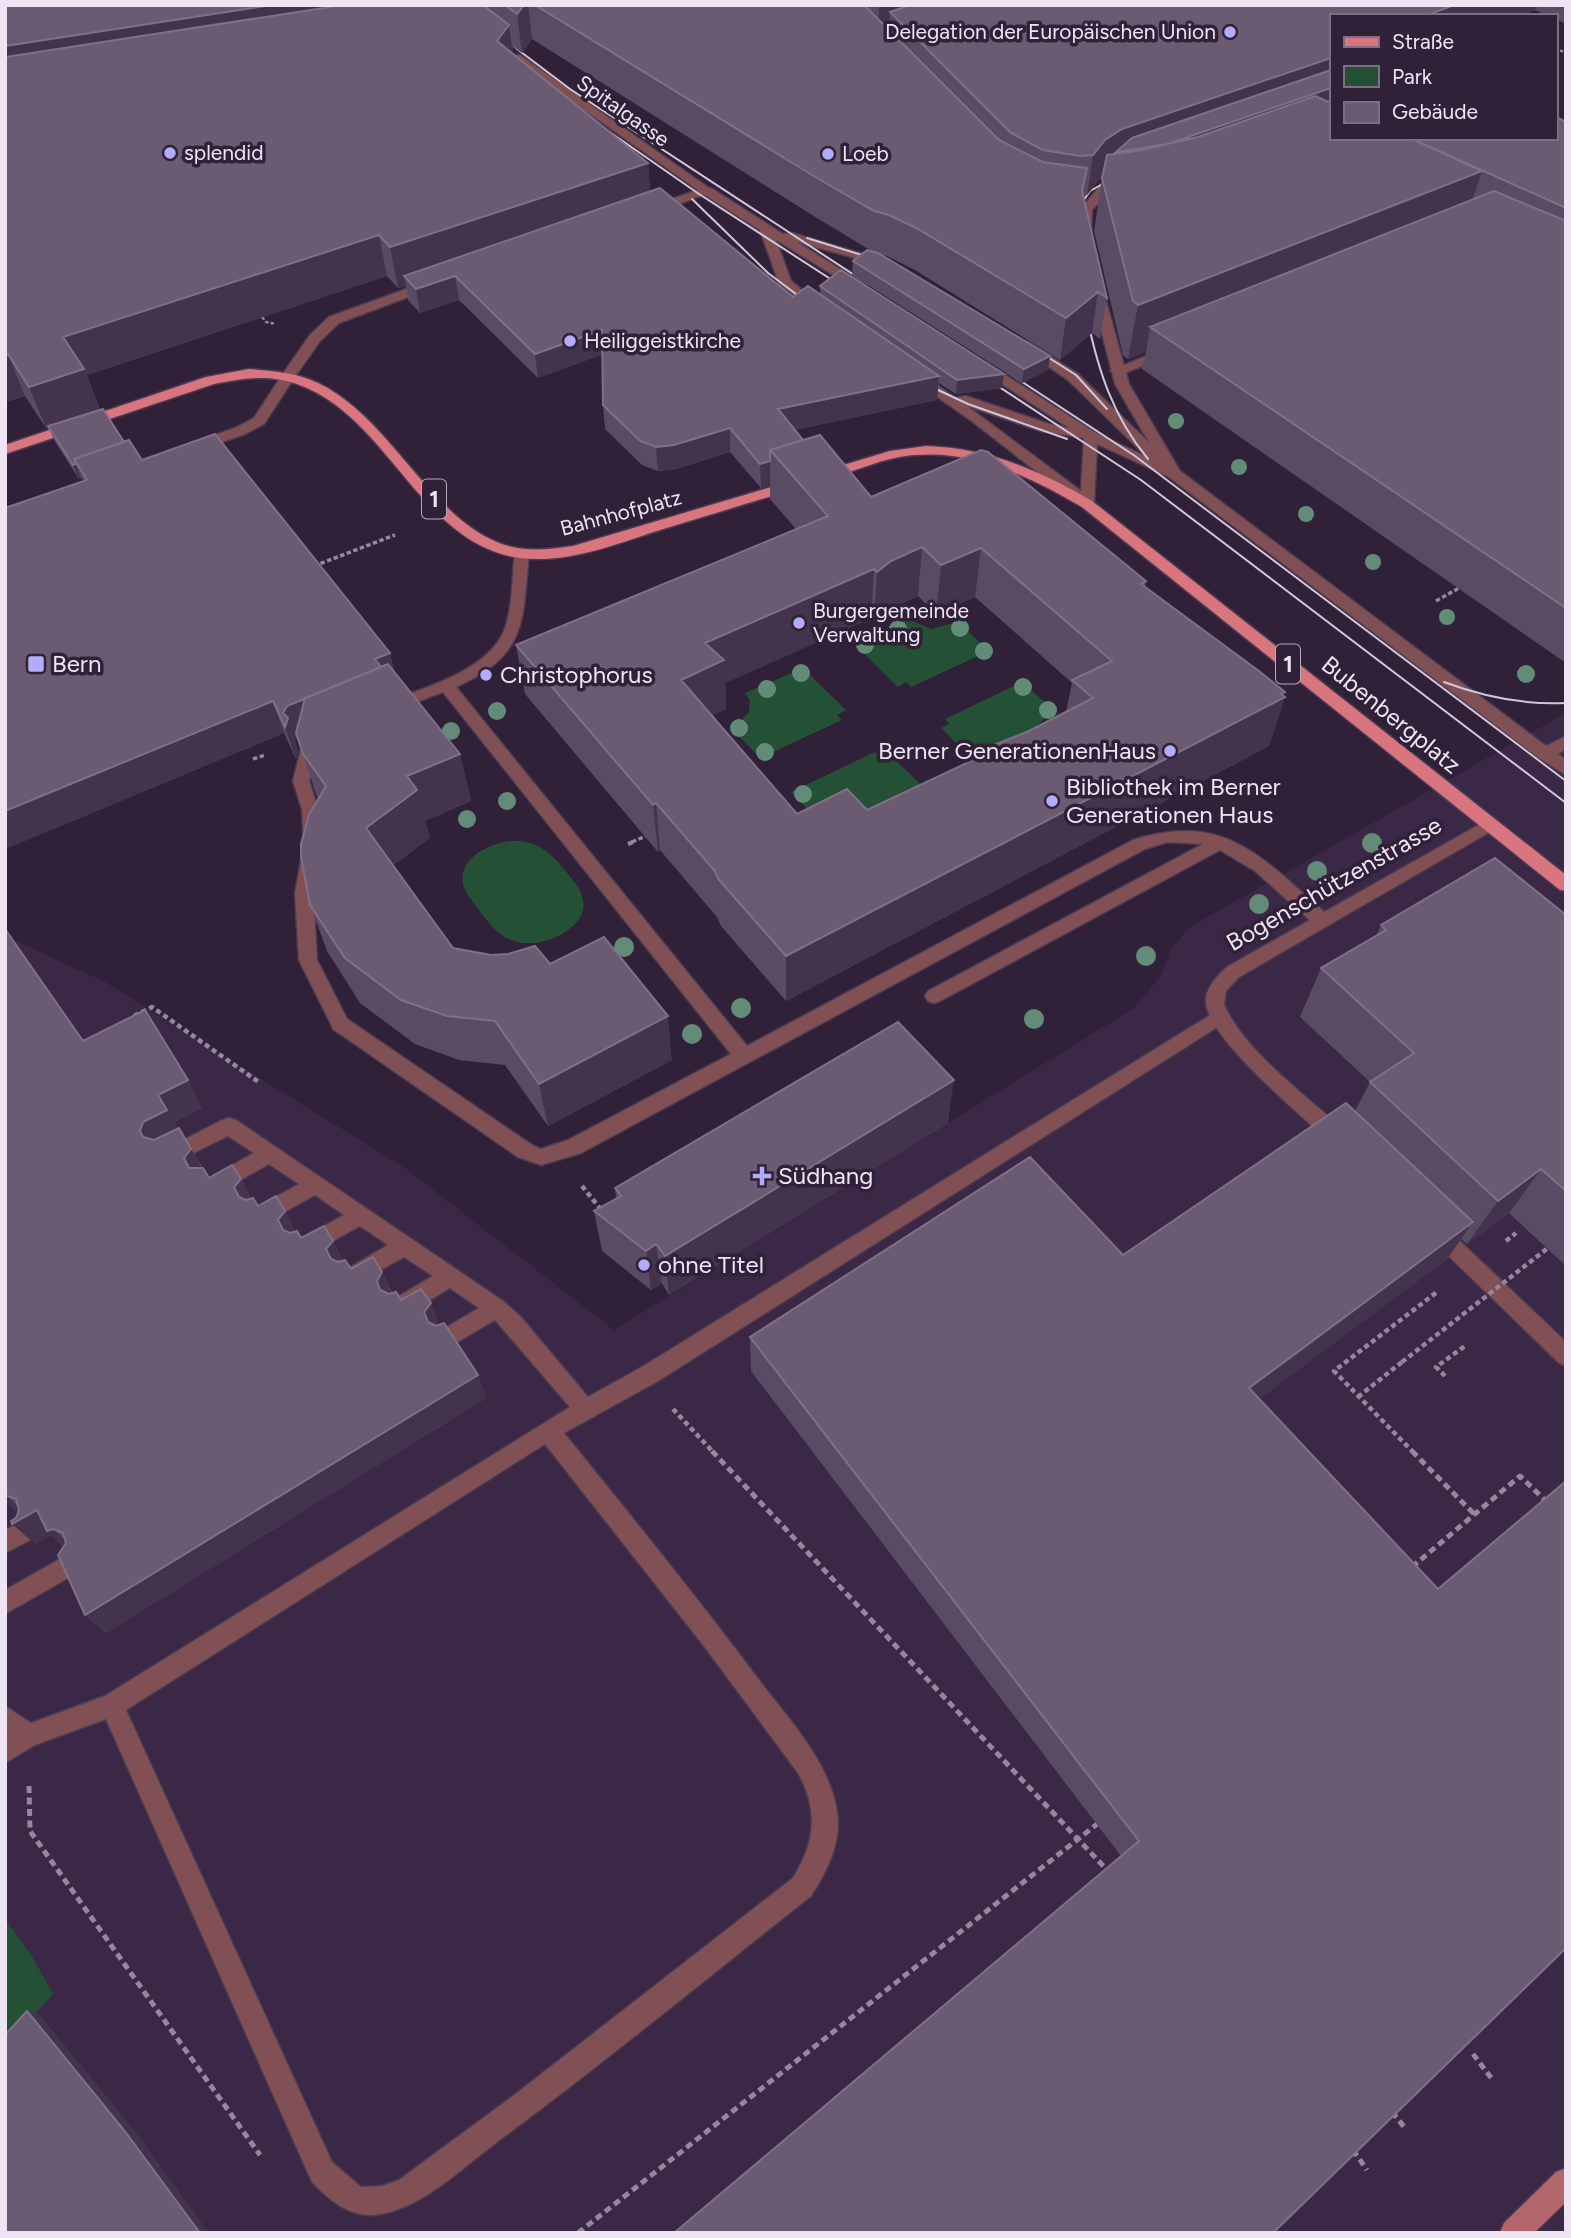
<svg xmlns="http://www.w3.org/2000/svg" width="1571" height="2238" viewBox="0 0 1571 2238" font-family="Figtree,sans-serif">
<rect width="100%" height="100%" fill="#302138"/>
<path fill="#3b2846" d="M1566,713V2233H5V936L105,982L405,1168L614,1330L1134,1008L1160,977L1171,949L1190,927Z"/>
<path fill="#245036" d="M908,619L931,629L958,622L989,651L911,687L906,682L898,687L855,644Z
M803,668L846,710L837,715L842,720L760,758L730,727L740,722L749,712L750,701L745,693Z
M1022,682L1056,712L1045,718L987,774L941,728L949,724L945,719Z
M875,752L880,757L888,753L937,800L824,826L791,792Z
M511,841C539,840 551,853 568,874C573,881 580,887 582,896C591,923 557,940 535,943C508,946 493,930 479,910C474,903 467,896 464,887C455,860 489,843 511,841Z
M5,1919L30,1953L53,1994L5,2047Z"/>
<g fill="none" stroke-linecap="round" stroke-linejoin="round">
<defs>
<path id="service" d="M703,188H711L783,234L792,233L890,262L884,266L797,242L862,283L864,286L858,290L776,240L791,281L825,309L819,313L814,312L779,283L760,230L703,194Z
M1028,342L1078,374L1168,461V466L1179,471V477H1169L1097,444L1094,504L1087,508L1082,507L973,422L912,379L914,376H924L955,398L966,396L1049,424L1069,428L976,367L983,363L988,364L1096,433L1147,457L1068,380L1023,349V343ZM967,406L1041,431L1084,438L1081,491Z
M1168,347L1175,351L1173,354L1122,374L1117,375L1110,371Z
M289,371L296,375L264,424L245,434L199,450H189V444L235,428L254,418L284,372Z
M522,548L529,553C522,623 528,654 456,687L747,1046L1133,840C1205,818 1242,838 1296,887C1307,897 1323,908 1331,921L1328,926H1316L1255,871L1220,850L940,1001L934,1003L928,1001L925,996L928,991L1203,844L1168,842L1145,849L581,1153L541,1165L518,1157L333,1029L331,1024L299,960L295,893L304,845L302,809L293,781L303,741L305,737H317L319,741L309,781L318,809L322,845L313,893L317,960L347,1019L532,1145L541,1149L568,1140L731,1054L443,692L390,712L382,707L384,703C422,689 491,670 505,628C513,605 512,577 515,553Z
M1220,1009L1227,1011L1229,1016L1227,1021L658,1381L564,1433C631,1516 698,1598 762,1684C791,1722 829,1762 837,1811C842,1842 827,1871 811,1896C707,1978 604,2063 497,2142C462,2168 425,2206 381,2214C353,2220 330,2201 312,2182L106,1719L35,1745L5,1763V1737L8,1735L5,1733V1706L31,1723L105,1696L570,1407L495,1320L447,1348L440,1345L436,1338L440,1331L479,1308L450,1288L408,1313L401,1315L394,1313L391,1306L394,1299L433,1276L404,1257L363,1280L356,1283L349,1280L346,1274L349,1268L388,1245L360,1226L315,1251L308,1254L301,1251L298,1245L301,1239L344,1215L315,1195L268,1221L261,1224L254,1221L251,1215L254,1209L299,1184L269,1164L223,1190L216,1192L209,1190L206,1184L209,1178L254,1153L228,1136L169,1165L162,1163L159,1157L162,1151L222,1120L229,1118L236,1120L503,1301L521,1317L588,1397L642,1367ZM545,1444L704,1646L798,1773C819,1810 815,1843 793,1878L513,2096L399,2180L382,2186L361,2187L332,2162L126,1710Z
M28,1518L36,1521L39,1529L36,1537L5,1553V1530Z
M74,1551L82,1554L85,1562L82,1570L5,1614V1590Z"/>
<path id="minor" d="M512,55H520L713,191L656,213H648V207L698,190L512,59Z
M1118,172L1124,175L1092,210L1091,233L1081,236L1080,210L1109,175Z
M431,280L435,281V287L339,323L320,341L294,378H284L282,375L310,335L329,317Z
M1098,290L1104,294L1129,384L1180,471L1546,746L1566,736V749L1558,754L1566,760V775L1539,758L1169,477L1115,384L1092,294Z
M1489,819L1497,825L1495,829L1239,977L1226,991L1224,1004C1242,1049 1310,1099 1346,1132L1349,1138L1346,1144L1339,1146L1332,1144C1302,1115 1212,1043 1206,1004C1204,990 1217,976 1227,967Z
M1436,1222L1443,1225L1566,1342V1366L1559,1363L1429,1237L1426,1231L1429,1225Z"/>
<path id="secondary" d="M1566,2168V2202L1534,2233H1500L1504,2223L1556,2172Z"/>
<path id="primary" d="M249,369C273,371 296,372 318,383C392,418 433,525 508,546C529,552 551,549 573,546L788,482H798L800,485L798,488C752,502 706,516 660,530C616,544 568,564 520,558C414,543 386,402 282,380C259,375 236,380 214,384L5,454V445L206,377Z
M926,446C988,448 1039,470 1092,501L1566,875V891L1560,890L1082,507C1025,474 967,446 899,457C873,462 848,474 822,480L815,476L817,473L890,451Z"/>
</defs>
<use href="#service" stroke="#4b3c52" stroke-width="3"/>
<use href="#minor" stroke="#4b3c52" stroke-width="3"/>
<use href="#secondary" stroke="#4b3c52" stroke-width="3"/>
<use href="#primary" stroke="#4b3c52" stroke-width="3"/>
<path stroke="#95889b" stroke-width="2.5" stroke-dasharray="3.5 2" stroke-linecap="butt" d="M1555,48L1566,53
M262,317L266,322L276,324"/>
<path stroke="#95889b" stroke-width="3.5" stroke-dasharray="4.5 2.5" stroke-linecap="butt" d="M314,566L395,535
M1436,601L1459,588
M253,759L265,755
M632,842L646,836"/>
<path stroke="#95889b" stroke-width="4.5" stroke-dasharray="5 3.5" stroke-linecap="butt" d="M628,844L636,841
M134,1016L152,1007L260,1083
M582,1186L603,1212
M1506,1241L1516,1233
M1445,1376L1436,1367L1465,1346
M1358,1397L1402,1362
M673,1409L714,1453
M1414,1453L1334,1371L1437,1292"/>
<path stroke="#95889b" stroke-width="5" stroke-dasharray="7 4.5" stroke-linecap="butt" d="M712,1451L1108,1871
M1412,1451L1475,1515
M1412,1567L1520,1476L1548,1503
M29,1786L30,1831L260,2155
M1473,2054L1492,2079
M1392,2112L1405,2128
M1353,2150L1367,2170
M578,2233L1101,1821"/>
<use href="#service" fill="#815054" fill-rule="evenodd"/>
<use href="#minor" fill="#815054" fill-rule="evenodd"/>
<use href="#secondary" fill="#b3656c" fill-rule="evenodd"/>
<use href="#primary" fill="#d9757e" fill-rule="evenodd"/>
<path stroke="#d1c6d7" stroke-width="2" d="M468,5L517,49L570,89L868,284
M601,126L699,194L846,289
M692,199L768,273L812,306
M1074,214L1090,191L1117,176
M807,238L881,261
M1087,317C1098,370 1113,417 1148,459
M1035,349L1076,375L1107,409
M1007,372L1135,456L1566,781
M984,377L1141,480L1566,803
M921,382L968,404L1067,439
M1444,682C1484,697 1523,705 1566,703"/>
<path stroke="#95889b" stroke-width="4.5" stroke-dasharray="5 3.5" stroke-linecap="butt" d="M1402,1362L1548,1248"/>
</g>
<g fill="#628c78">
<circle cx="1176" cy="421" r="8"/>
<circle cx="1239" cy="467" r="8"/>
<circle cx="1306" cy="514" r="8"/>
<circle cx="1373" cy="562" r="8"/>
<circle cx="1447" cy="617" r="8"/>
<circle cx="960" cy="628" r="9"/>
<circle cx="898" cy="629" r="9"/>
<circle cx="865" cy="645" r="9"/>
<circle cx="984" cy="651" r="9"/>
<circle cx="801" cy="673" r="9"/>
<circle cx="1526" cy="674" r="9"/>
<circle cx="1023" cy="687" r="9"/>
<circle cx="767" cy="689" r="9"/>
<circle cx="1048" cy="710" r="9"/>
<circle cx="497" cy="711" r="9"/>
<circle cx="739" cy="728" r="9"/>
<circle cx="451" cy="731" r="9"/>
<circle cx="765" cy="752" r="9"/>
<circle cx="803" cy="794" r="9"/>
<circle cx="507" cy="801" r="9"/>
<circle cx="467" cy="819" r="9"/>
<circle cx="1372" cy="843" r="10"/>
<circle cx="1317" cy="871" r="10"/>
<circle cx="1259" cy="904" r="10"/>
<circle cx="624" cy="947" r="10"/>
<circle cx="1146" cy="956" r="10"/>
<circle cx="741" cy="1008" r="10"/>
<circle cx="1034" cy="1019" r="10"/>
<circle cx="692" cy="1034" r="10"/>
</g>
<path fill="#5a4b64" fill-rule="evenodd" d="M5,5H1566V24L1555,19V16H1548L1535,10L1520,16H1331V138L1566,122V663L1142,369L1146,352L1128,359L1123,355L1094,231L1102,178L1099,180L1087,195L1084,196L1107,298L1100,339L1092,333L1060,360L915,270L887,256L879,254L1050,356L1048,370L1022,383L852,275L853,261L870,250L812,215L532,39L522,53L512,46L513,54L648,163L650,192L793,297L820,294V286L1002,388L956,394L939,383L937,400L794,430L803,440L871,497L1146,581L1145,587L1285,697L1269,746L786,1001L721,926L717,917L660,850L658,852L525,694L516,645L796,529L770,499V485L761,488L730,452L676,469L658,471L642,465L605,429L603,405V354L538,378L459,300L420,313L408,300L406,286L398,288L387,276L87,375L100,410L124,442L142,460L390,653L394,671L460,754L471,801L425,821L430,838L393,865L453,948L550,964L672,1060L548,1126L505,1065L459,1060L415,1044L360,1003L327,951L310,905L318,800L297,737L295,741L298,750L296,759L284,733L5,849V508L83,481L81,478L79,479L54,440L49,428H46L25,396L5,402ZM918,596L936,614L975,597L1072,683L1066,712L1029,731L967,756V763L867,810L797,814L712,715L726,709L725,683L871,618L874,621L888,610Z
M1566,915V1266L1509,1213L1467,1244L1461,1239L1447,1259L1259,1399L1438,1589L1121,1856L751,1371L750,1337L1123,1255L1355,1111L1370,1082L1300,1017L1321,968L1376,936L1381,925Z
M83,1041L202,1108L174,1122L209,1178L241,1179L251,1199L258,1206L285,1211L295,1231L301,1238L333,1241L343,1261L351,1269L382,1272L392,1293L401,1300L431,1303L439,1325L478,1375L486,1398L106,1633L85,1615L64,1547L51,1535L35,1544L16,1518L18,1513L5,1501Z
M948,1123L669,1295L662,1283L651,1290L602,1251L594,1211L616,1199L615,1188Z"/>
<path fill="#43334c" d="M272,5H351L5,87V46Z
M524,5H528L532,39L522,53L517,14Z
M879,5H990L890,12L888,38L878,41Z
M1454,5H1537L1535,10L1520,16H1425Z
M509,25L514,64L497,41Z
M1331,49V104L1113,171L1099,180L1087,195L1093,155L1105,140L1122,129Z
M648,163L651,203L404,276L406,286L398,288L390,247Z
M1482,171L1464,224L1150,327L1146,352L1128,359L1138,305Z
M379,235L387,276L87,375L100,411L46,428L29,387L63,337Z
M455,276L459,300L420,313L416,289Z
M1098,292L1092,333L1060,360L1066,318Z
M602,330L605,353L538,378L535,354Z
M8,354L25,396L5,402V355Z
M1050,356L1048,370L1022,383L1024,369Z
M1004,374L1002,388L956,394L957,380Z
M939,376L937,400L778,433V409Z
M730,428V452L676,469L658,471L656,447Z
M770,461V485L761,488L760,464Z
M76,464L81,478L79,479L73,465Z
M922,547L918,596L888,610L874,621L877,572L891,561Z
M981,548L975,597L936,614L941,565Z
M874,569L871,618L725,683L726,709L684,728L681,680L705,643Z
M390,653L398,685L297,738L295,741L298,750L296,759L285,727L283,713L287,706L375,659Z
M1285,692L1283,699L1285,697L1269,746L786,1001V956Z
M273,701L284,733L5,849V811Z
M460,754L471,801L425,821L430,838L380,875L366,828L407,776Z
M656,803L660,850L658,852L653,805Z
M668,1016L672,1060L548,1126L539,1084Z
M188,1080L202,1108L174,1122L183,1137L157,1158L140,1131L143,1122L158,1095Z
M954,1080L948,1123L669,1295L665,1256Z
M191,1149L206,1176L189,1168L184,1158Z
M1541,1169L1509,1213L1467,1244L1498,1201Z
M241,1179L255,1206L239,1197L234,1187Z
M285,1211L298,1237L296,1255L278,1220Z
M1473,1222L1447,1259L1230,1421L1249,1388Z
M333,1241L345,1266L343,1284L326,1249Z
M656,1244L662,1283L651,1290L646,1251Z
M382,1272L393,1297L380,1290L377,1281Z
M431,1303L440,1328L434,1337L424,1312Z
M478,1375L486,1398L106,1633L85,1615Z
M5,1487L6,1495L28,1515L37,1510L53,1529L75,1549L69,1551L51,1535L35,1544L12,1524L23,1518L5,1501Z
M27,2011L39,2014L135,2131L209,2233H200Z"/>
<path fill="#6a5b73" stroke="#7f7088" stroke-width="2" fill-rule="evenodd" d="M5,5H272L5,46Z
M343,5H483L509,25L497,41L648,163L390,247L379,235L63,337L84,369L29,387L8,354L5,355V57Z
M505,5H524L517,14Z
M535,5H864L999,140L1043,162L1087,168L1082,191L1107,298L1098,292L1066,318L918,229L889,215L874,211L812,175Z
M910,5H1454L1425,16H1331V49L1329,50H1331V58L1122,129L1105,140L1093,155L1080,156L1043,150L1011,133L890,12Z
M1331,70V88L1168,144L1116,152L1132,138Z
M1315,96L1331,103V138H1410L1482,171L1138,305L1133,301L1102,178L1107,155L1137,151L1198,137Z
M1555,116L1566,122V208L1410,138H1555Z
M660,188L793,297L808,286L939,376L778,409L803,440L770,450V461L760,464L730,428L674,445L656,447L640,441L603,405L602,330L535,354L455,276L416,289L404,276Z
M1494,191L1566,221V608L1150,327Z
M867,250L878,253L1050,356L1024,369L853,261Z
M841,270L1004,374L957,380L820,286Z
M103,409L124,442L74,459L76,464L73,465L48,426Z
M215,434L390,653L375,659L381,667L287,706L283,713L288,718L285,727L273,701L5,811V508L87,480L74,459L129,440L142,460Z
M820,435L871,497L981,450L988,452L1146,581L1141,584L1259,671L1285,692L1281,694L1285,697L786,956L719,880L714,870L656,803L653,805L516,645L828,516L770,450ZM922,547L941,565L981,548L1112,661L1072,680L1093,698L1029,731L967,756L971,761L867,810L847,789L797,814L681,680L724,660L705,643L874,569L877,572L891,561Z
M388,664L460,754L407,776L417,790L366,828L453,948L491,955L508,954L535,946L550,964L604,937L668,1016L539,1084L495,1021L447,1016L401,1000L345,958L310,905L301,857V844L309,815L326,786L303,754L296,733L305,698Z
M1495,858L1566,915V1191L1541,1169L1498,1201L1370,1082L1414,1053L1321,968L1386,930L1381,925Z
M5,929L83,1041L145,1010L188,1080L158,1095L167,1110L143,1122L140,1131L143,1137L154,1140L179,1128L191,1149L184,1158L189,1168H203L209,1178L232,1165L241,1179L234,1187L239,1197L246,1200L253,1198L258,1206L276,1196L285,1211L278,1220L283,1230L290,1233L297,1231L301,1238L324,1226L333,1241L326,1249L331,1259L338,1262L345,1260L351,1269L373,1257L382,1272L377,1281L380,1290L389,1294L396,1292L401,1300L421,1289L431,1303L424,1312L428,1322L436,1326L444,1323L478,1375L85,1615L58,1555L66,1543L63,1533L53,1529L47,1531L37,1510L12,1524L11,1521L16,1518L19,1510L16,1499L5,1495Z
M898,1022L954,1080L665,1256L656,1244L646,1251L594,1211L621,1196L615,1188Z
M1346,1103L1473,1222L1249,1388L1438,1589L1566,1481V1948L1273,2233H674L1139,1841L750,1337L1030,1157L1123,1255Z
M27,2011L124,2130L200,2233H5V2035Z"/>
<g fill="#b3adf9" stroke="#302138" stroke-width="2.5">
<circle cx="1230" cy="32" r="7"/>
<circle cx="170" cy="153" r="7"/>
<circle cx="828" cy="154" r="7"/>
<circle cx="570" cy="341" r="7"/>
<circle cx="799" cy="623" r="7"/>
<rect x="27" y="655" width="18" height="18" rx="3.5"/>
<circle cx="486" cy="675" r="7"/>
<circle cx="1170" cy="751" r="7"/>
<circle cx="1052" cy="801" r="7"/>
<path d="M758.5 1165.5h7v7h7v7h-7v7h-7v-7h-7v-7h7z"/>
<circle cx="644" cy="1265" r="7"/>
</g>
<g text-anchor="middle" stroke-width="7" stroke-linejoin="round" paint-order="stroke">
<g font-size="21" fill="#eee4f4" stroke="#302138" text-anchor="start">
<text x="1216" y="39" text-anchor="end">Delegation der Europäischen Union</text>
<text x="184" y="160">splendid</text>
<text x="842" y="161">Loeb</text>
<text x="584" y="348">Heiliggeistkirche</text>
<text x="813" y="618">Burgergemeinde<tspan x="813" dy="24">Verwaltung</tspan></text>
</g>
<g font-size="21" fill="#eee4f4" stroke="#302138">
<text transform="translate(623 111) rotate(35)" y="7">Spitalgasse</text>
<text transform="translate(621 513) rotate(-15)" y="7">Bahnhofplatz</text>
</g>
<g fill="#302138" stroke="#b5aabc" stroke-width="2">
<rect x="422" y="479.5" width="24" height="39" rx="5"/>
<rect x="1276" y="644.5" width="24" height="39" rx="5"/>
</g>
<g font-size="23" font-weight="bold" fill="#eee4f4">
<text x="434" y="507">1</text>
<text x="1288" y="672">1</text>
</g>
<g font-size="24" fill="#eee4f4" stroke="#302138" text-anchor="start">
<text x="52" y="672">Bern</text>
<text x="500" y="683">Christophorus</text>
<text x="1156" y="759" text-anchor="end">Berner GenerationenHaus</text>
<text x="1066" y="795">Bibliothek im Berner<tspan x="1066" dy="28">Generationen Haus</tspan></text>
<text x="778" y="1184">Südhang</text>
<text x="658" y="1273">ohne Titel</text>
</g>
<g font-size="24" fill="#eee4f4" stroke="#302138">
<text transform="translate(1391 715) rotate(39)" y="8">Bubenbergplatz</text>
<text transform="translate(1334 884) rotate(-30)" y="8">Bogenschützenstrasse</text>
</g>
</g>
<rect width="1571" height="2238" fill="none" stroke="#eee4f4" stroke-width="14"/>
<rect x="1330" y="14" width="228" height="126" fill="#302138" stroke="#7c6f83" stroke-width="2"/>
<rect x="1344" y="37" width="35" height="10" fill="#d9757e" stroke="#7c6f83" stroke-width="2"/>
<text x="1392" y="49" font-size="21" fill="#eee4f4">Straße</text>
<rect x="1344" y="66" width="35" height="21" fill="#245036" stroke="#7c6f83" stroke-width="2"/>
<text x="1392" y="84" font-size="21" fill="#eee4f4">Park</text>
<rect x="1344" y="102" width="35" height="21" fill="#6a5b73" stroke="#7c6f83" stroke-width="2"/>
<text x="1392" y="119" font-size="21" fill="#eee4f4">Gebäude</text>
</svg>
